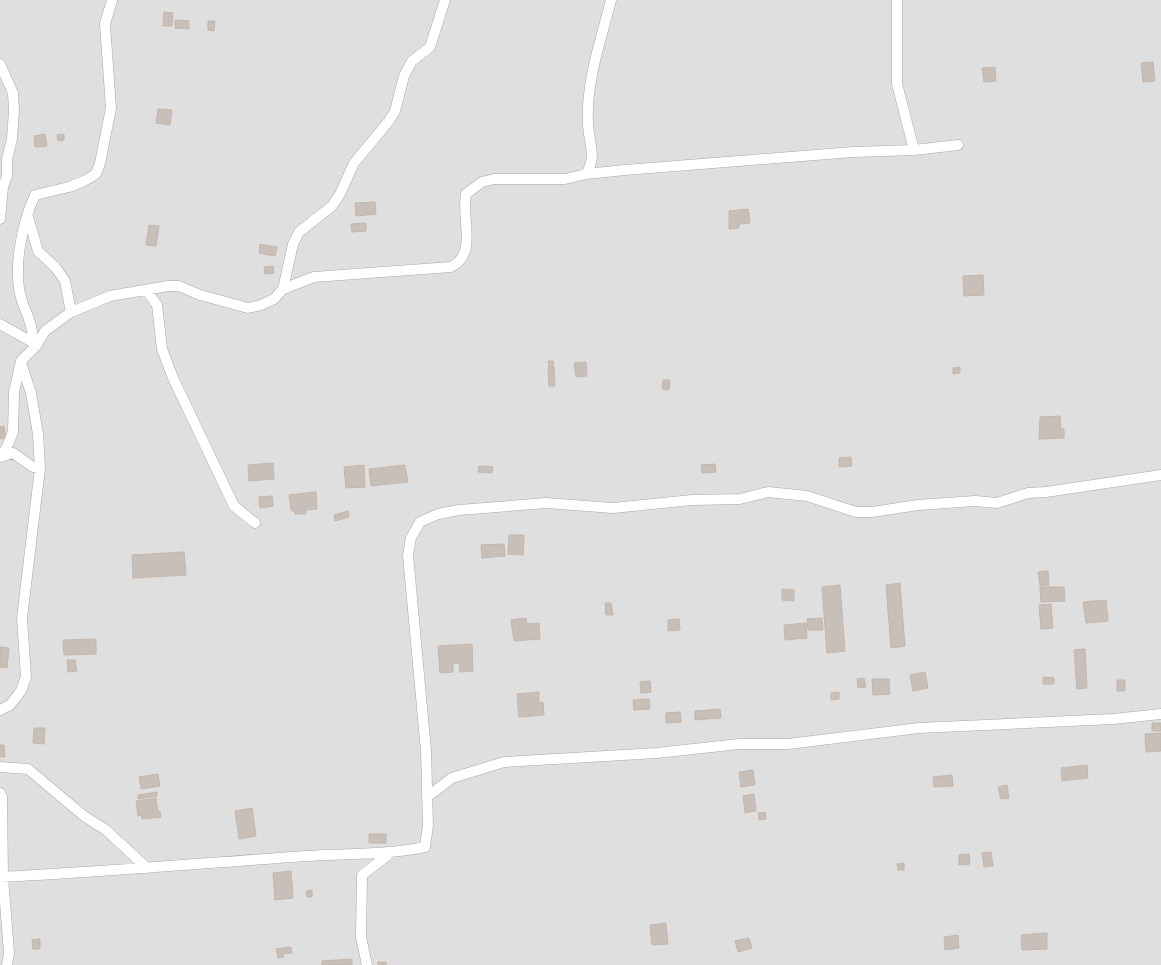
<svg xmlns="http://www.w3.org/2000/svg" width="1161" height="965" viewBox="0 0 1161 965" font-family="'Space Grotesk',sans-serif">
<rect width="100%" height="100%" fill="#f2efe9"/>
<path fill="#e0dfdf" d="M0,0H1161V965H0Z"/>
<path fill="#c7bfb8" stroke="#c4b6ab" d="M164,12L173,13L172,26H163Z
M175,20L189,21V29L175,28Z
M208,21H215L214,31L208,30Z
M1153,62L1155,81L1143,82L1141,63Z
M995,67L996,81L984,82L982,68Z
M158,109L172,110L170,125L156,123Z
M45,134L47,146L35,147L34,136Z
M64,134V140L58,141L57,135Z
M375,202L376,214L356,216L355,203Z
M748,209L750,223L739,224V228L729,229V211Z
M366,223V231L352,232L351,224Z
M149,225L159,226L156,246L146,245Z
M260,244L277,247L275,256L259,253Z
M273,266L274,273L265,274L264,267Z
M983,275L984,295L964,296L963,276Z
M548,361H553L554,368H549Z
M586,362L587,376L576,377L574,363Z
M960,367V373L953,374V368Z
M554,368L555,386H549L548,369Z
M663,380H670L669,390L662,389Z
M1060,416L1061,429H1064V438L1039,439L1040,417Z
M4,426L6,438L0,439V427Z
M851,457L852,466L839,467V458Z
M273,463L274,479L249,481L248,465Z
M715,464L716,472L702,473L701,465Z
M364,465L365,487L346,488L344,467Z
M405,465L408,482L371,486L369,469Z
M479,466L493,467L492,473L478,472Z
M316,492L317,509L306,510V514H295V511H291L289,495Z
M272,496L273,506L260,508L259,497Z
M348,511L349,517L335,521L334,515Z
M509,535H524L523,555L508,554Z
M504,544L505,556L482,558L481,545Z
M184,552L186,575L133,578L132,555Z
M1048,571L1049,585L1040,586L1038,572Z
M900,583L905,646L891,648L886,585Z
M840,585L845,651L827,653L822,587Z
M1040,587H1064L1065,601L1041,602Z
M782,589L794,590V601L782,600Z
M1106,600L1108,621L1086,623L1083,602Z
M605,603H611L613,615H606Z
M1051,604L1053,628L1041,629L1039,605Z
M526,618L527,624L539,623L540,639L514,641L511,620Z
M822,618L823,630H808L807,619Z
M679,619L680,630L668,631V620Z
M806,623L807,638L785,640L784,625Z
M96,639V654L64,655L63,640Z
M472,644L473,671L460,672L459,663L453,664V672L440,673L438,646Z
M0,647L9,648L7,668L0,667Z
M1085,649L1087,688L1077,689L1074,650Z
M67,660H75L77,671L68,672Z
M925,672L928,688L913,691L910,675Z
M1043,677L1054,678V684H1043Z
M864,678L866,687L858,688L857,679Z
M872,679H889L890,694L873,695Z
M1117,680H1125V691H1117Z
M650,681L651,692L641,693L640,682Z
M539,692V703L543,702L544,715L519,717L517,694Z
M839,692V699L831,700V693Z
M649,699L650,709L634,710L633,700Z
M720,709L721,718L695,720V711Z
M680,712L681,722L666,723V713Z
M1152,723H1161V731H1152Z
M34,728H45L44,744L33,743Z
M1161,733V751L1146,752L1145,734Z
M0,745H4L5,757H0Z
M1087,765L1088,778L1062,781L1061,768Z
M753,770L755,785L741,787L739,772Z
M158,774L160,786L141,789L139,777Z
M952,775L953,786L934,787L933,777Z
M1007,785L1009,798L1001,799L998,787Z
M157,792V796L138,799V795Z
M754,794L756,811L745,813L743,796Z
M156,798L158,812L160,811L161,817L142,819L141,815L138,816L136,801Z
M252,808L256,836L239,839L235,811Z
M765,812L766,819L759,820L758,813Z
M369,834H386V843H369Z
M991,852L993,866L984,867L982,853Z
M969,854L970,864L959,865V855Z
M904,863V870H898L897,864Z
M291,871L293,898L275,900L273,873Z
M312,890V897H307L306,891Z
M666,923L668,944L652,945L650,925Z
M1047,933V949L1022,950L1021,935Z
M958,935L959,948L945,950L944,937Z
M749,938L752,948L738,952L735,941Z
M40,939V949H33L32,940Z
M291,947L292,953L283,954L284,957L278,958L276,949Z
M352,959V965H322V961Z
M378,962H386V965H378Z"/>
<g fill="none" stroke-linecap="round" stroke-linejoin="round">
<defs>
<path id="street" d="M897,0V84L914,150
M0,64L13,93L14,110L12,139L7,159V176L3,187L0,219
M586,174C598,155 588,143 588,122C586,81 601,40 611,0
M28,217L38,251L56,268L65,281L71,312
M283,289L293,244L299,232L332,206L340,194L354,163L389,121L395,111L404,76L412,61L430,47L445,0
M146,290L157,305L162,349L173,378L234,506L255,523
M0,324L32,342
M36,346L32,342C34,326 27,316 22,301C12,271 22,223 35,195L69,187L84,181L96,174L100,163L111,108L105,24L112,0
M0,455L6,449L13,432L14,392L21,361L36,346L45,331L71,312L110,296L168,286H179L200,295L248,308L261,305L274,299L283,289L314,277L451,267C478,254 461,219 466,194L482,182L494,179H565L586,174L625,170L853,152L914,150L958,145
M0,457L13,453L33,467L40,468
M0,710L10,705L21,691L26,677L22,618L40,468L38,434L31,393L21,363
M0,767L28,769L84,816L106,830L147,868
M0,793L2,797L3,877L9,953L7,965
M427,797L452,778L504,762L657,753L739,744H788L919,728L1113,719L1161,714
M0,877C98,872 195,864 292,857C337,853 382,856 425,847L428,825L426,751L408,555L411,538L420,522L438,514L459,510L546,503L613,508L692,500L740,499L768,492L807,496L856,512H872L918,505L975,501L997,503L1028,493L1046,492L1161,475
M367,965L361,937L362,875L392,852"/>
</defs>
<use href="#street" stroke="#a9a9a9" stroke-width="11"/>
<use href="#street" stroke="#fff" stroke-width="10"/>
</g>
</svg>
